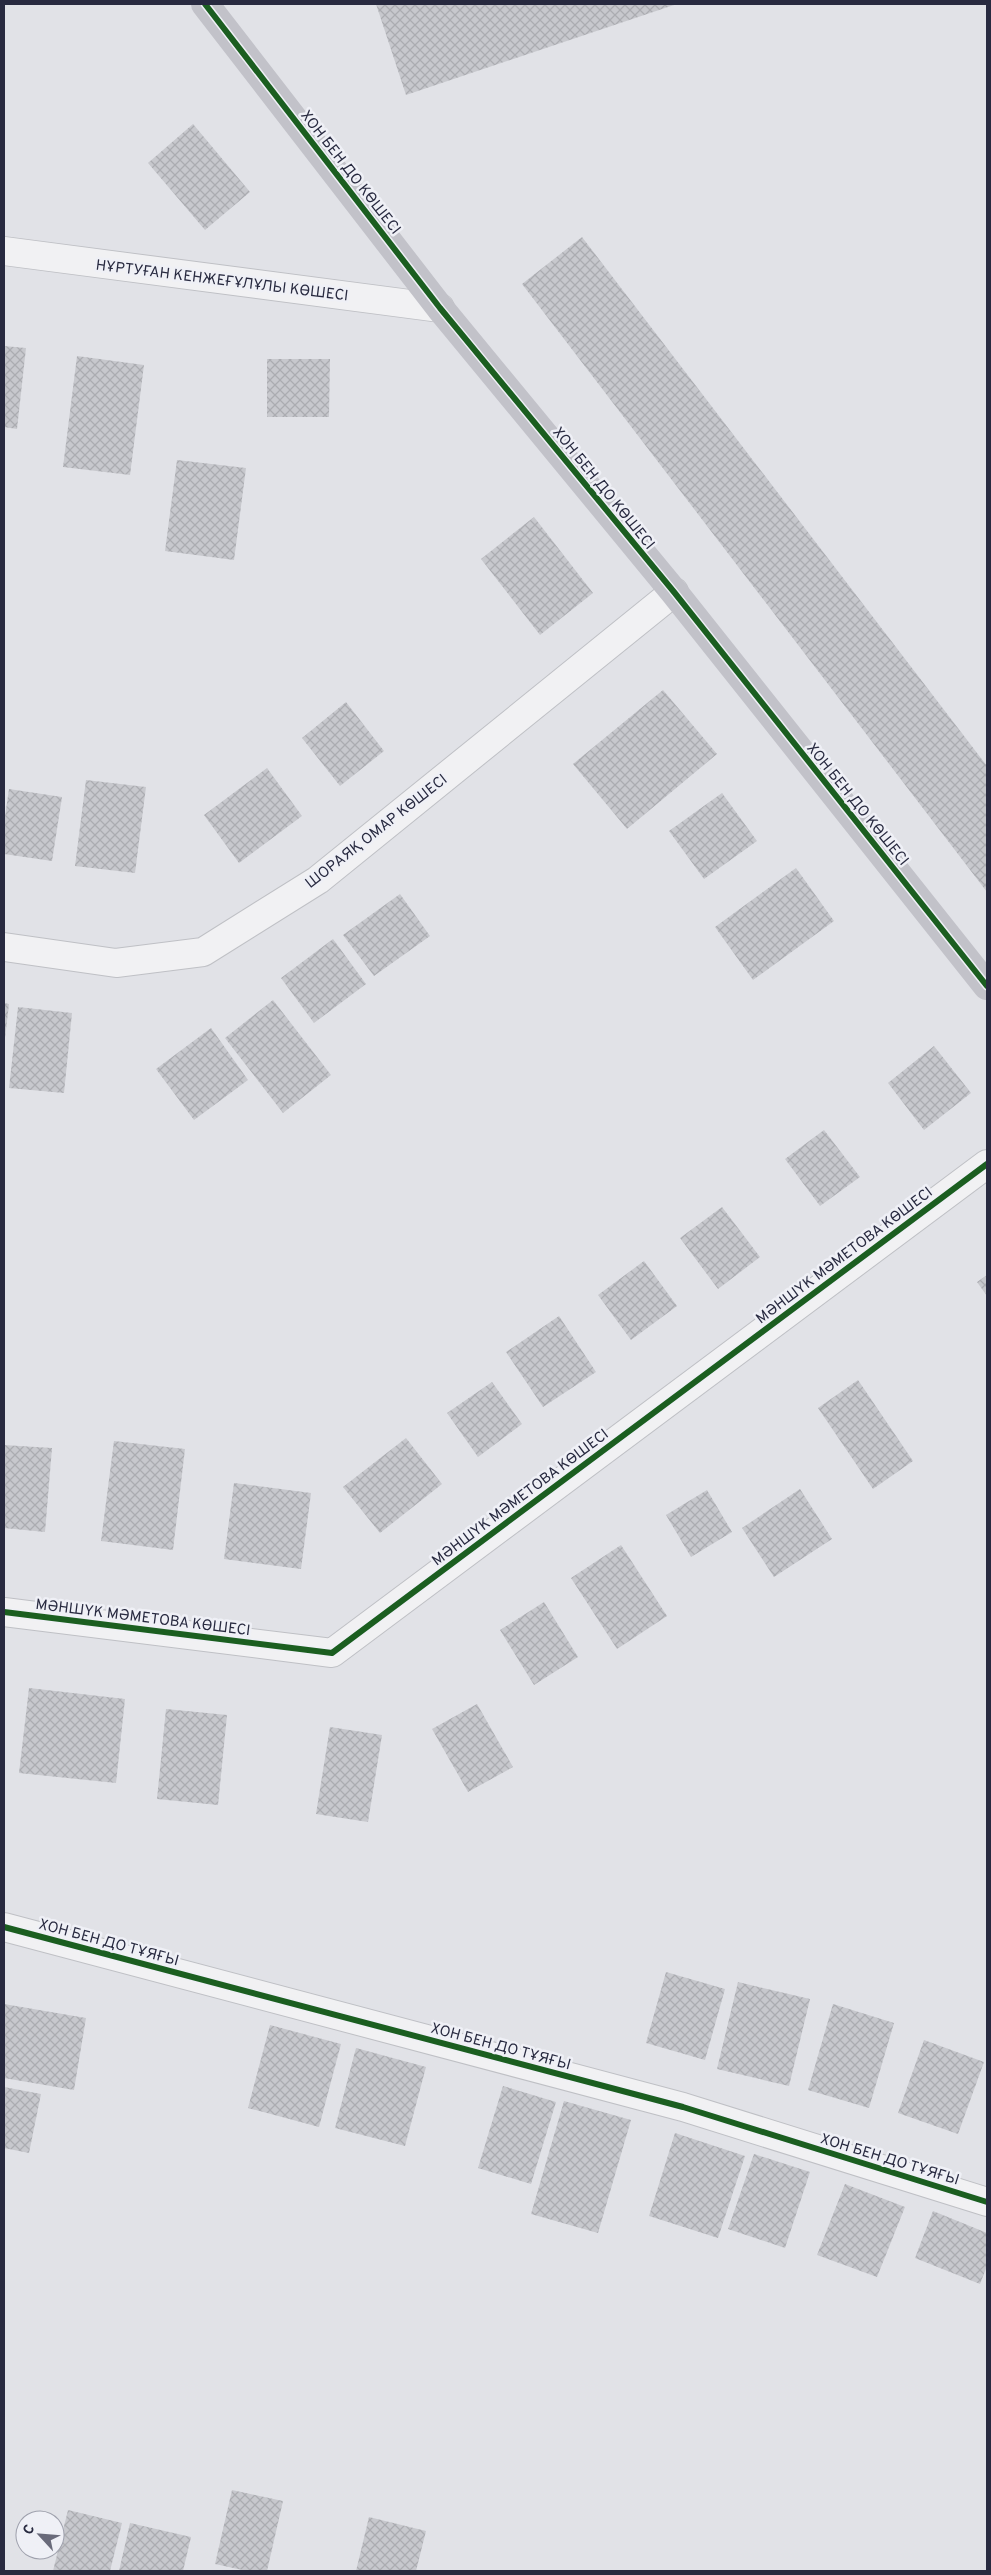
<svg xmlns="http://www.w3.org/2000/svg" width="991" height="2575" viewBox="0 0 991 2575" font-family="Overpass,sans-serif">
<defs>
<pattern id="building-cross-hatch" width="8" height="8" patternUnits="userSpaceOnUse" patternTransform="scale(1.25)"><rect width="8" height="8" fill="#c7c8cd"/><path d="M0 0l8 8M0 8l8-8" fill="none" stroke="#abacb1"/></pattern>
</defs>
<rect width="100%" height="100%" fill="#e1e2e7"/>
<path fill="url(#building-cross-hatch)" d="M376,4H677L406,95Z
M193,124L250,192L205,230L148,163Z
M582,237L987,766V892L522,284Z
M4,346L26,348L17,429L4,427Z
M77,356L144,365L130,475L63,467Z
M267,359H330L329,417H267Z
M177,460L246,468L234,560L165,551Z
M534,517L593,593L540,635L481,559Z
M663,690L717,754L627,829L573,764Z
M346,702L384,751L340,786L302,738Z
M267,768L302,816L239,863L204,815Z
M86,780L146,787L135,873L75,866Z
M9,789L62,797L52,861L4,854V823Z
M722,793L757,841L704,879L669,831Z
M796,868L834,921L753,980L715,927Z
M400,894L430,936L374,976L343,935Z
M333,939L366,984L314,1023L281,978Z
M273,1000L331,1075L283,1113L225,1038Z
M4,1003L9,1004L5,1038H4Z
M18,1007L72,1013L64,1093L9,1088Z
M211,1028L248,1080L194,1120L156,1069Z
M934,1046L971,1093L924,1130L888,1083Z
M824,1130L860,1177L820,1206L785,1159Z
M722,1207L760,1257L718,1289L680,1238Z
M644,1261L677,1306L631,1340L598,1295Z
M987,1275V1296L977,1282Z
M559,1316L596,1372L543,1407L506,1352Z
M858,1380L913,1461L873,1489L818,1408Z
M492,1382L522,1424L478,1457L447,1413Z
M406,1438L442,1484L380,1533L343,1487Z
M114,1441L185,1449L173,1550L101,1541Z
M4,1445L52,1448L45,1532L4,1528Z
M234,1483L311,1493L301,1569L224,1559Z
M800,1489L832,1539L774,1577L742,1528Z
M707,1490L732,1532L691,1557L666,1515Z
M621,1545L667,1616L617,1649L571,1578Z
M544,1602L578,1657L534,1685L500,1630Z
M29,1688L125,1699L116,1783L19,1773Z
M477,1704L513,1767L468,1792L432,1729Z
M166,1709L227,1715L218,1805L157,1799Z
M330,1727L382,1735L368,1822L316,1814Z
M666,1972L725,1989L705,2060L646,2043Z
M738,1982L810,1999L789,2086L717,2069Z
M4,2004L86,2018L74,2090L4,2078Z
M833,2004L894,2023L869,2108L808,2090Z
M270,2025L341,2044L319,2127L248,2108Z
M924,2040L984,2062L958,2134L898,2113Z
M356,2048L426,2067L405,2146L335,2128Z
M503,2086L556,2102L531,2184L478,2168Z
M4,2087L41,2094L29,2153L4,2148Z
M564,2101L631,2120L598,2233L531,2214Z
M675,2133L745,2156L718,2238L649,2216Z
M754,2154L810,2172L785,2248L728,2229Z
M845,2184L905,2207L877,2277L817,2255Z
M933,2211L987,2233V2266L980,2284L915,2258Z
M232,2490L283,2501L267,2571H247L215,2564Z
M68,2510L122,2523L110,2571H53Z
M369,2517L426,2531L416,2571H356Z
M130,2523L191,2537L183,2571H119Z"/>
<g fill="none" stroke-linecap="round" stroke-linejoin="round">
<defs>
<path id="street" d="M4,251L440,308
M4,947L116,963L203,952L318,880L674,592
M4,1612L332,1653L987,1164
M4,1927L683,2107L987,2202"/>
</defs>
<use href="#street" stroke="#bfc0c5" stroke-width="30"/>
<use href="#street" stroke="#f1f1f3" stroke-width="28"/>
<path stroke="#c2c2c9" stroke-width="28" d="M205,4L440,308L674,592L987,986"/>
<defs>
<path id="cycleway" d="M205,4L440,308L674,592L987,986
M4,1612L332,1653L987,1164
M4,1927L683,2107L987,2202"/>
</defs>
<use href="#cycleway" stroke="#eff0f6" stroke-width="9"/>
<use href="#cycleway" stroke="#1b5e20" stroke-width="6"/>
</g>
<g text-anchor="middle" stroke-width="5" stroke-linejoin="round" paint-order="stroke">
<g font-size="15" fill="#282a40" stroke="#eff0f6">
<text transform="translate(351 172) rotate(52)" y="5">ХОН БЕН ДО КӨШЕСІ</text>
<text transform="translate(222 280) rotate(7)" y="5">НҰРТУҒАН КЕНЖЕҒҰЛҰЛЫ КӨШЕСІ</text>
<text transform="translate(604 488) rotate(51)" y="5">ХОН БЕН ДО КӨШЕСІ</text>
<text transform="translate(858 804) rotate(51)" y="5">ХОН БЕН ДО КӨШЕСІ</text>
<text transform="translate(376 831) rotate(-38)" y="5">ШОРАЯҚ ОМАР КӨШЕСІ</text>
<text transform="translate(844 1255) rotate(-37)" y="5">МӘНШҮК МӘМЕТОВА КӨШЕСІ</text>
<text transform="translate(520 1497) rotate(-37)" y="5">МӘНШҮК МӘМЕТОВА КӨШЕСІ</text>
<text transform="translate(143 1617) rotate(7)" y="5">МӘНШҮК МӘМЕТОВА КӨШЕСІ</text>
<text transform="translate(109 1942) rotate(15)" y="5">ХОН БЕН ДО ТҰЯҒЫ</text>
<text transform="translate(501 2046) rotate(15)" y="5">ХОН БЕН ДО ТҰЯҒЫ</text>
<text transform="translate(890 2159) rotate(17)" y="5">ХОН БЕН ДО ТҰЯҒЫ</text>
</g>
</g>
<rect width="991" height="2575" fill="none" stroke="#282a40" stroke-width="10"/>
<g transform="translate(40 2535) rotate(296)"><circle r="24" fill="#eff0f6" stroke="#9fa1ad"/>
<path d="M0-4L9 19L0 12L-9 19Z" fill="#696a7a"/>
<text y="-8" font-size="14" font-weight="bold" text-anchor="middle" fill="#282a40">С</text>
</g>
</svg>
